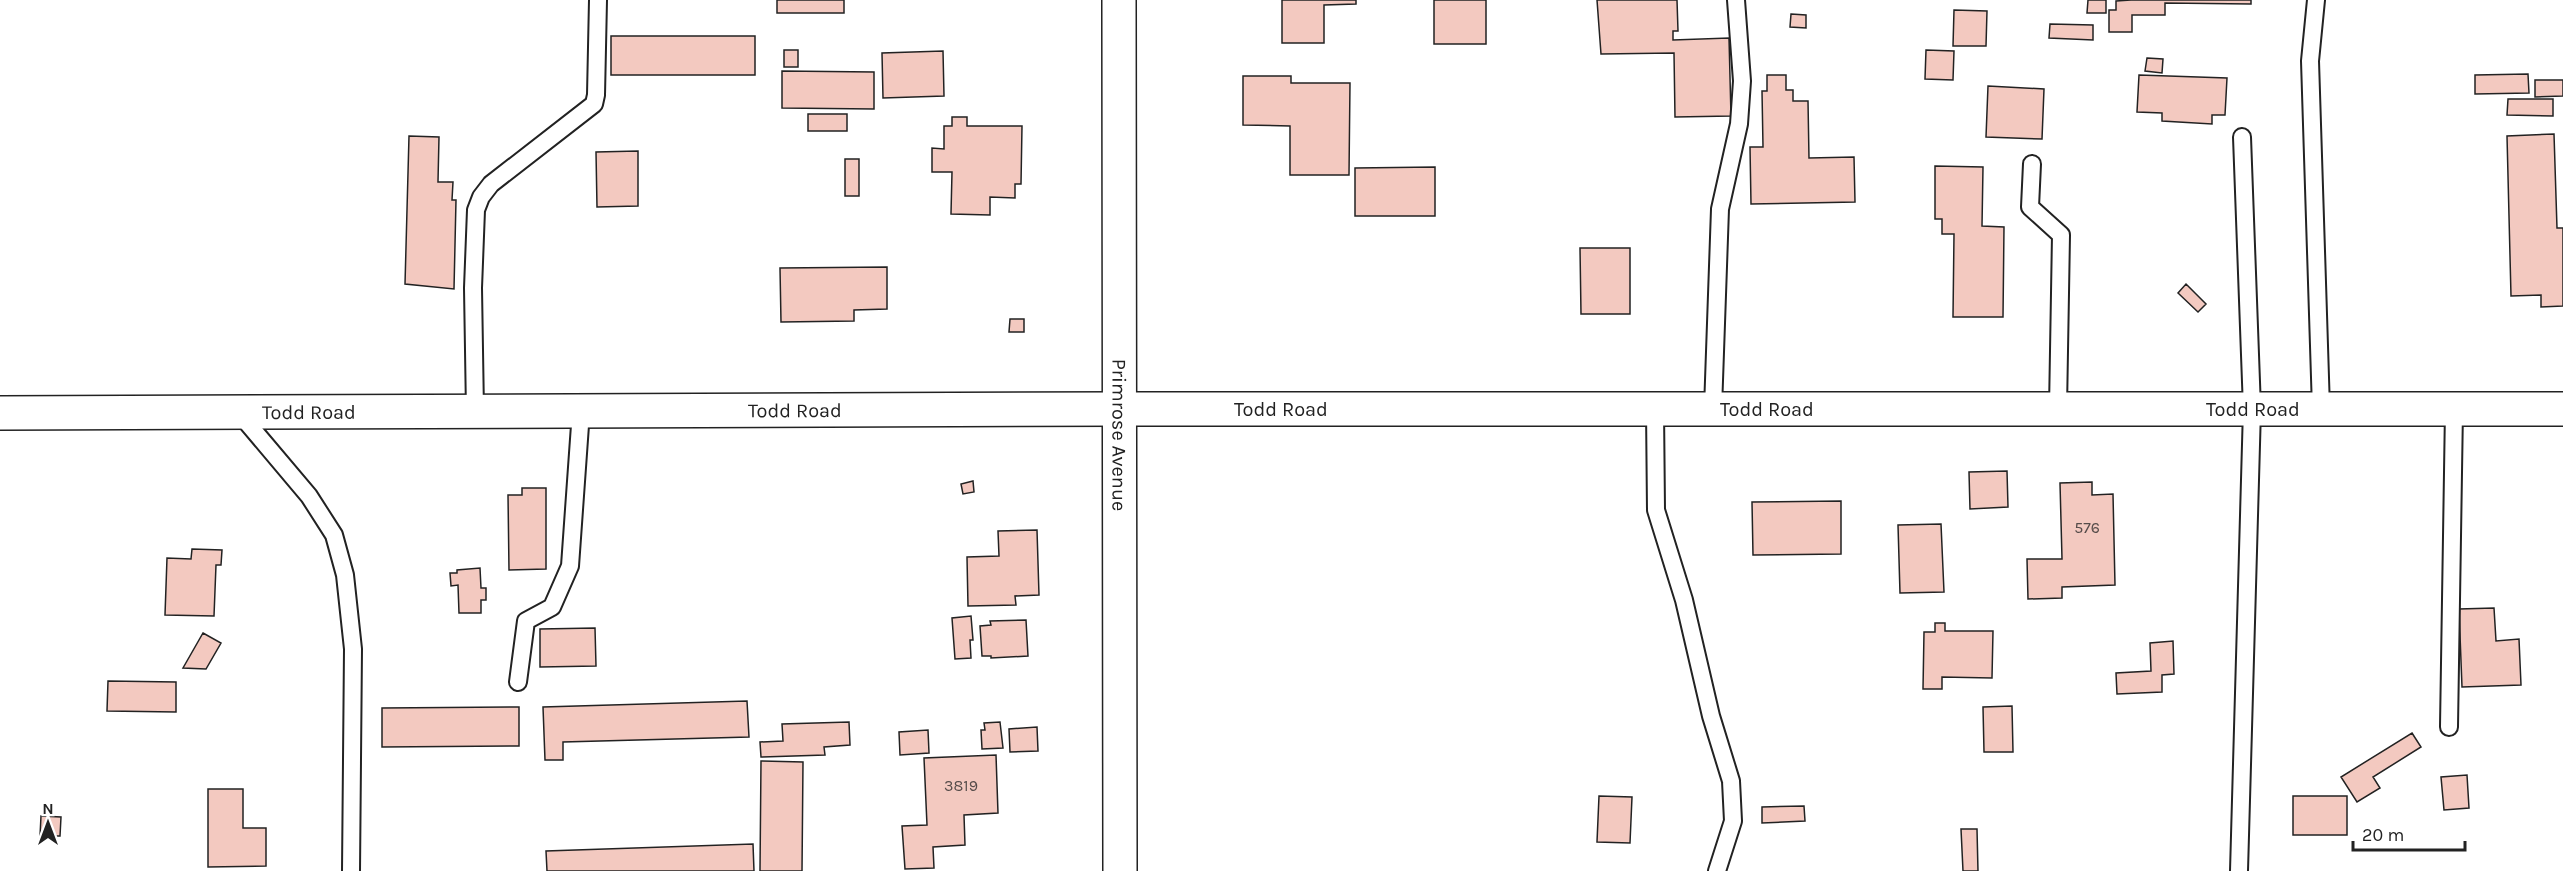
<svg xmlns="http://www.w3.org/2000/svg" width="2563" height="871" viewBox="0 0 2563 871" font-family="Karla,sans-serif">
<rect width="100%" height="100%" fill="#fff"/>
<path fill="#f3c9c0" stroke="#222" stroke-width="1.5" d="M777,0H844V13H777Z
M1282,0H1356V4L1324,5V43H1282Z
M1434,0H1486V44H1434Z
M1597,0H1677L1678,31H1673V40L1729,38L1731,116L1675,117L1674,53L1601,54Z
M2088,0H2106V13H2087Z
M2131,0H2251V4L2165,3V15H2132V32H2109V10H2116V1Z
M1954,10L1987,11L1986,46H1953Z
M1791,14L1806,15V28L1790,27Z
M2050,24L2093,25V40L2049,38Z
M611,36H755V75H611Z
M784,50H798V67H784Z
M1926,50L1954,51L1953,80L1925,79Z
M943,51L944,96L883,98L882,53Z
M2147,58L2163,59L2162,73L2145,71Z
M782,71L874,72V109L782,108Z
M2528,74L2529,93L2475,94V75Z
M1767,75H1786V90H1793V101H1808L1809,158L1854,157L1855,202L1751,204L1750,147H1763L1762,91H1767Z
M2139,75L2227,78L2225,115H2212V124L2162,121V113L2137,112Z
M1243,76H1291V83H1350L1349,175H1290V126L1243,125Z
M2535,80H2563V96L2535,97Z
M1988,86L2044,89L2042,139L1986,137Z
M2508,99H2553V116L2507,115Z
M808,114H847V131H808Z
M952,117H967V126H1022L1021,184H1015V198L990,197V215L951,214L952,172H932V148L944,149V126H952Z
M2554,134L2557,228H2563V306L2541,307V295L2511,296L2507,136Z
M409,136L439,137L438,182H453L452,200H456L454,289L405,284Z
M638,151V206L597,207L596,152Z
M845,159H859V196H845Z
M1935,166L1983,167L1982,226L2004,227L2003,317H1953L1954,234H1942V219H1935Z
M1435,167V216H1355V168Z
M1580,248H1630V314H1581Z
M887,267V309L854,310V321L781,322L780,268Z
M2186,284L2206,304L2198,312L2178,293Z
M1010,319H1024V332H1009Z
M2007,471L2008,507L1970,509L1969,472Z
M973,481L974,492L963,494L961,484Z
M2092,482V495L2113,494L2115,585L2062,587V598L2028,599L2027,559H2062L2060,483Z
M522,488H546V569L509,570L508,495H522Z
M1841,501V554L1753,555L1752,502Z
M1941,524L1944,592L1900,593L1898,525Z
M1037,530L1039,595L1015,596L1016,605L968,606L967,557L999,556L998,531Z
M192,549L222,550L221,565H216L214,616L165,615L167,558L191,559Z
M480,568L481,588H486V600H481V613H459L458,585L451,586L450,573H457V570Z
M2494,608L2496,641L2519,639L2521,685L2462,687L2459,609Z
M971,616L973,640H970L971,658L955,659L952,618Z
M1026,620L1028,656L991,658V656H982L980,626L991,625L990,621Z
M1935,623H1945V631H1993L1992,678L1942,677V689H1923L1924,632H1935Z
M595,628L596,666L540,667V629Z
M203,633L221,643L206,669L183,668Z
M2173,641L2174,674L2162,675V692L2117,694L2116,673L2151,671L2150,643Z
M108,681L176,682V712L107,711Z
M747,701L749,737L563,742V760H545L543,707Z
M2012,706L2013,752H1984L1983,707Z
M519,707V746L382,747V708Z
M849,722L850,745L824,747L825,755L761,757L760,742L783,741L782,724Z
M1000,722L1003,748L982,749L981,730H985L984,723Z
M1037,727L1038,751L1010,752L1009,729Z
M928,730L929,753L900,755L899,732Z
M2412,733L2421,747L2373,777L2380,788L2357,802L2341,777Z
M996,755L998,813L964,815L965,845L933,847L934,868L905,869L902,826L927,825L924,758Z
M761,761L803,762L802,871H760Z
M2467,775L2469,808L2444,810L2441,777Z
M208,789H243V828H266V866L208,867Z
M1599,796L1632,797L1630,843L1597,842Z
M2293,796H2347V835H2293Z
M1804,806L1805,821L1762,823V807Z
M41,816L61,817L60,836H40Z
M1961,829H1977L1978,871H1963Z
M753,844L754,871H547L546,851Z"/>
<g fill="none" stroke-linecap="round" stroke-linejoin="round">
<defs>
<path id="lane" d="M2316,0L2310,61L2321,409
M2032,164L2030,207L2061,235L2058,409
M1655,409L1656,510L1684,600L1711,716L1731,781L1733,821L1717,871
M1713,409L1720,209L1739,124L1742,81L1736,0
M475,412L473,288L476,210L481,197L491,184L594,104L596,95L598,0
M239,413L309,496L334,535L345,575L353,649L351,871
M518,682L526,621L552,607L570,566L581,411
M2449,727L2454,409
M2239,871L2252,409L2242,137"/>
<g id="street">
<path id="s1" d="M1119,0L1120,871"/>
</g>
<g id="secondary">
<path id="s2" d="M0,413L1121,409H2563"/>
</g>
</defs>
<use href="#lane" stroke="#222" stroke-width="20"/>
<use href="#street" stroke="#222" stroke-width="36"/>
<use href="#secondary" stroke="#222" stroke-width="36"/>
<use href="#lane" stroke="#fff" stroke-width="16"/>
<use href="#street" stroke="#fff" stroke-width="33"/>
<use href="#secondary" stroke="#fff" stroke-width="33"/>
</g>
<g text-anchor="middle" stroke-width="4.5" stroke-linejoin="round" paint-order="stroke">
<g font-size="16" fill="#564c4a">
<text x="2087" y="533">576</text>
<text x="961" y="791">3819</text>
</g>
<g font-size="20" fill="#222" stroke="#fff">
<text dy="7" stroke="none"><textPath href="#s2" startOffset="1281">Todd Road</textPath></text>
<text dy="7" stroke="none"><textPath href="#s2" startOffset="1767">Todd Road</textPath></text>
<text dy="7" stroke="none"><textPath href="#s2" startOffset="2253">Todd Road</textPath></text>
<text dy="7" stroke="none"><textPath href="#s2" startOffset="795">Todd Road</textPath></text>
<text dy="7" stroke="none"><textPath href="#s2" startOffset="309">Todd Road</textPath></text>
<text dy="7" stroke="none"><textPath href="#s1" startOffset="435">Primrose Avenue</textPath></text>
</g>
</g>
<g transform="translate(48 823)" stroke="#ffffff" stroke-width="4.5" paint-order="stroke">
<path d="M0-4.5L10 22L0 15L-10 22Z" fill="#222222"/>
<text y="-9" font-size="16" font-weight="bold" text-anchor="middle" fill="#222222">N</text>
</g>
<path d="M2353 841v9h112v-9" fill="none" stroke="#222222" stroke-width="3"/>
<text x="2362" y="841" font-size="18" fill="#222222" stroke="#ffffff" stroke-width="4.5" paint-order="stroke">20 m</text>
</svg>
